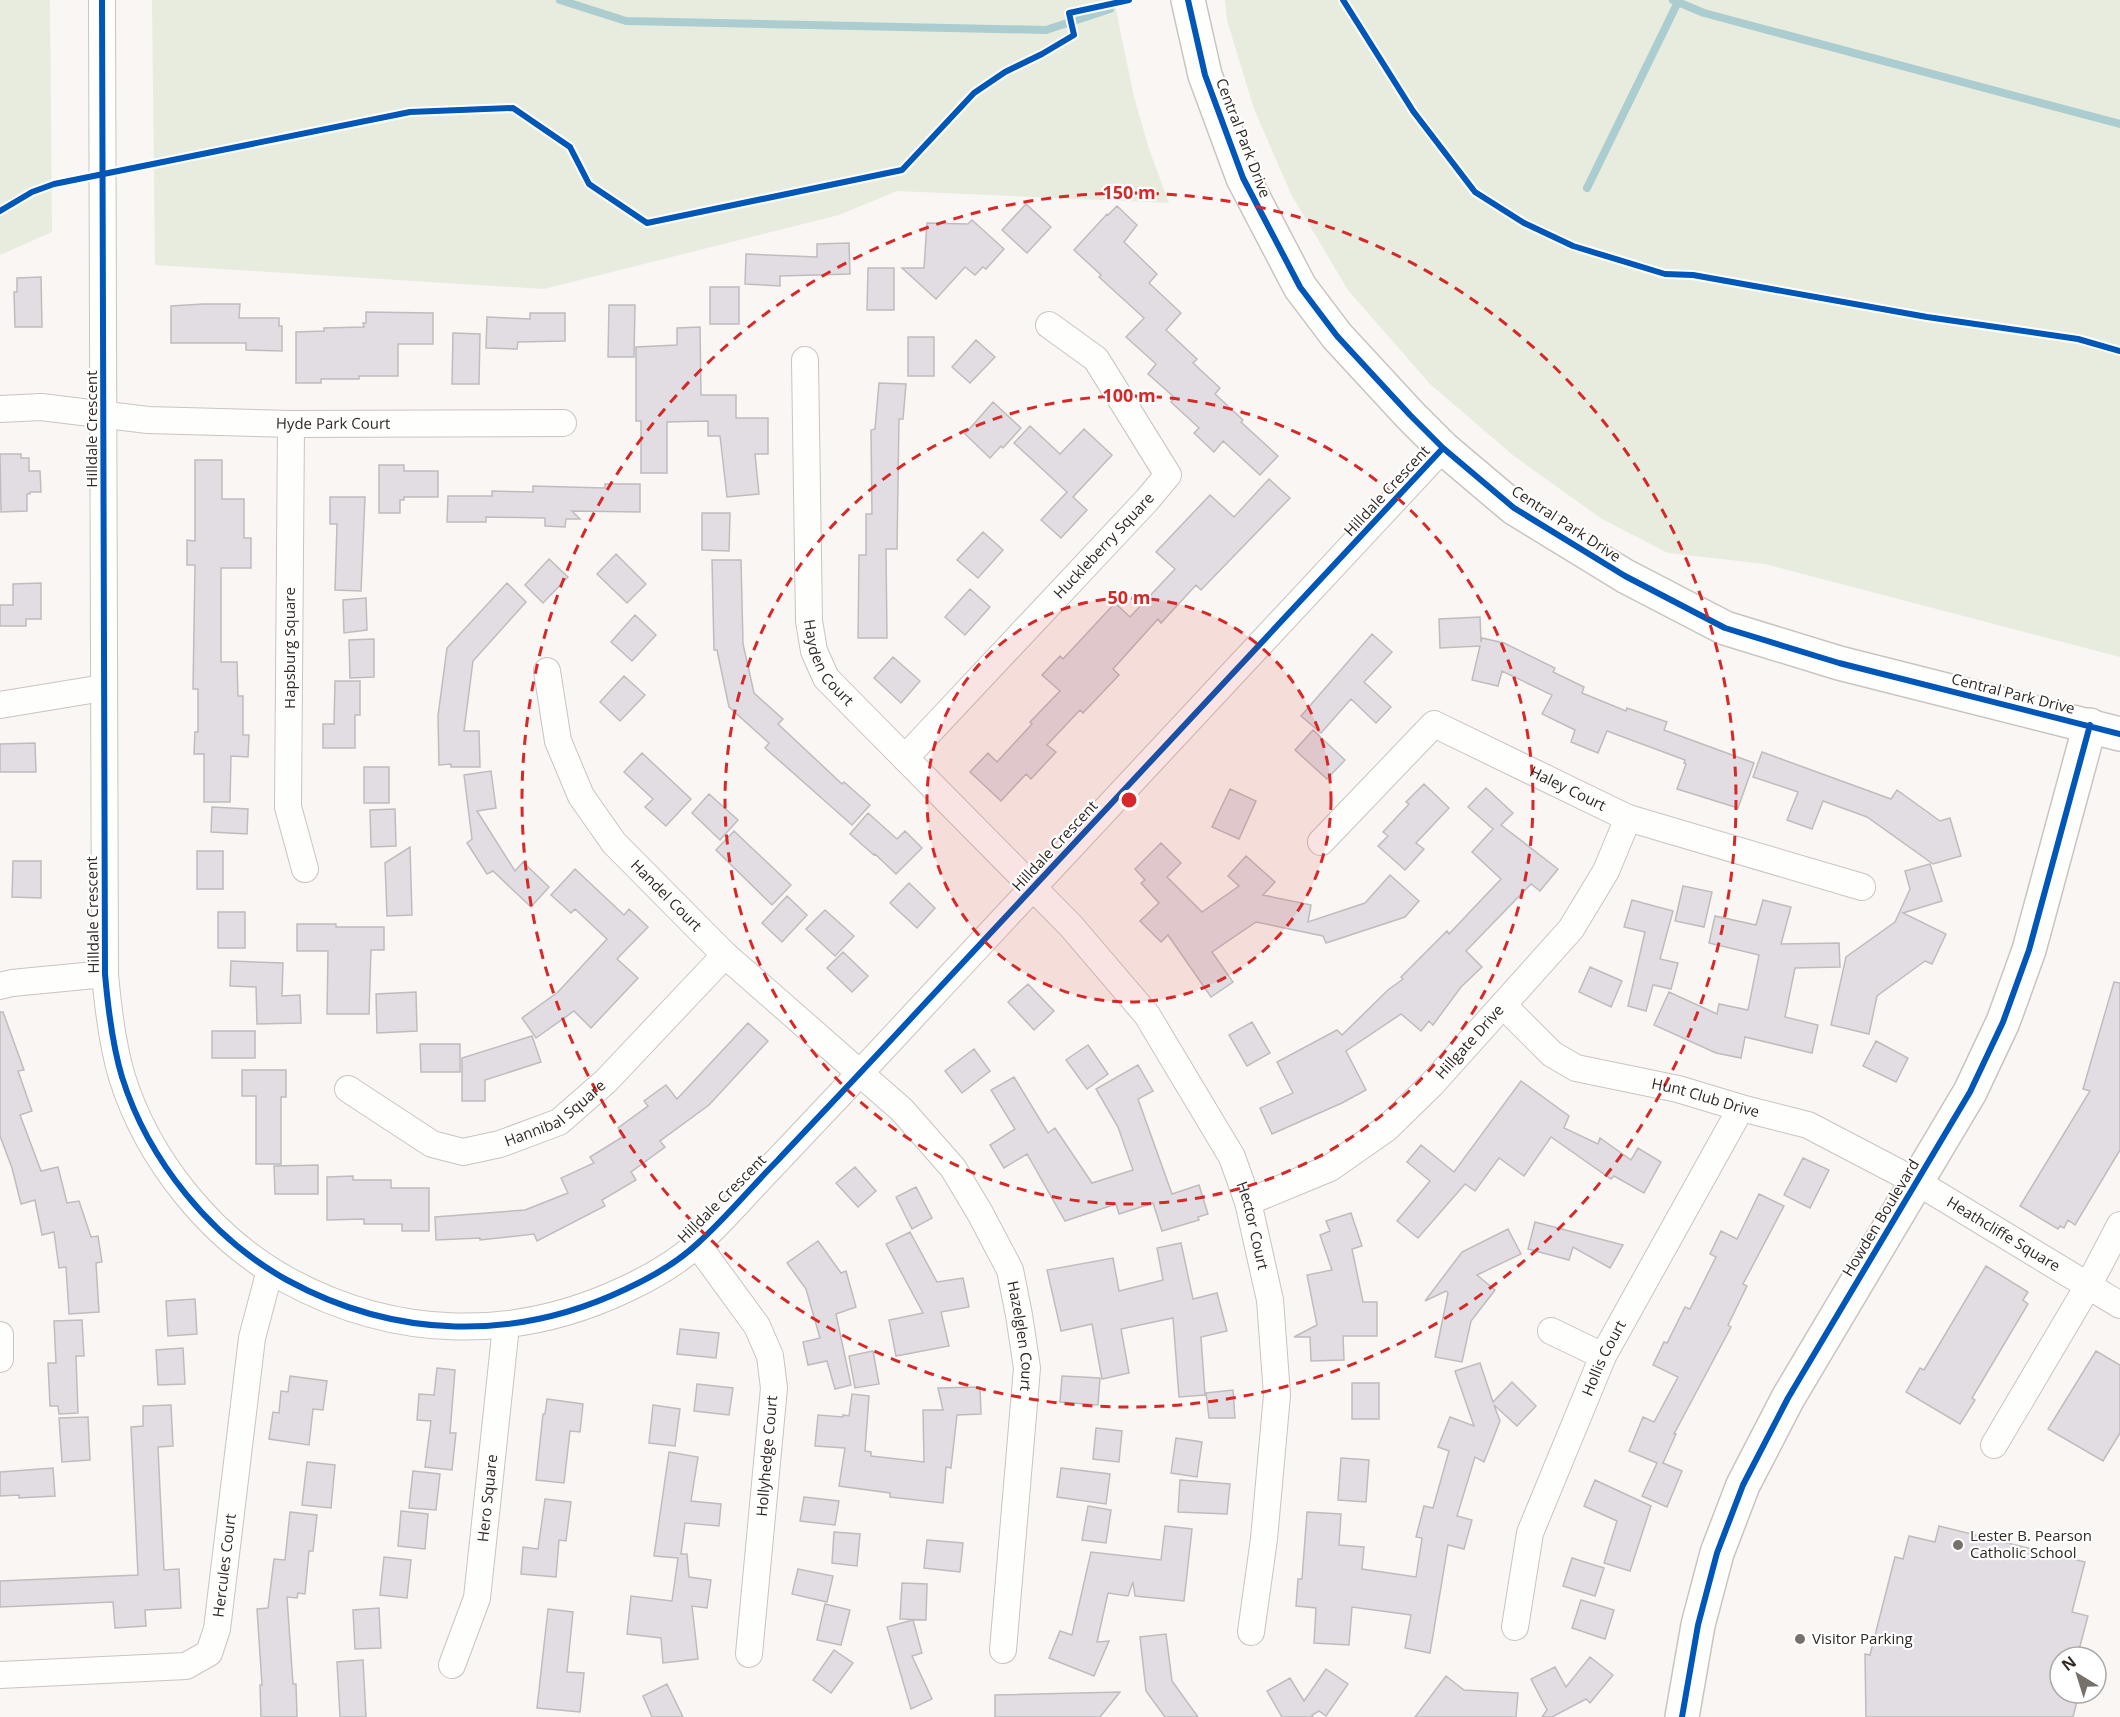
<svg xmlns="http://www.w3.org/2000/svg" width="2120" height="1717" viewBox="0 0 2120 1717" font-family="'Open Sans',sans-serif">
<rect width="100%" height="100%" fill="#faf6f3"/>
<path fill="#e7ecde" d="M0,0H50L52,232L0,255Z
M152,0H1114L1134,97L1149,149L1169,203L897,191L839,215L544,289L155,265Z
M1225,0H2120V657L1765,564L1668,553L1602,519L1514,456L1430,384L1348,290L1292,196L1254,109L1227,20Z"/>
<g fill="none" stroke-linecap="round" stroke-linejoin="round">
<path stroke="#abcdcf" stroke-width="8" d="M560,0L626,21L1046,30L1110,9
M1673,0L1704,13L2120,124
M1587,188L1678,2"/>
</g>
<path fill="#e1dde2" stroke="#bfbcbe" stroke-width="1.5" d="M1026,204L1051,227L1027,253L1002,230Z
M1117,206L1137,225L1124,242L1157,274L1149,283L1181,313L1166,330L1197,359L1193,363L1220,388L1215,394L1243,420L1241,422L1278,456L1260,475L1223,441L1214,452L1194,433L1199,428L1171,402L1175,398L1148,374L1156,364L1126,337L1144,318L1099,277L1101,275L1074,250L1107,214L1108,215Z
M972,220L1004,249L986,269L983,267L975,275L965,267L936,299L902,268H924L927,223L968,224Z
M849,243L850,274L780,276V286L745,284L746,254L817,257V244Z
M868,268H894V310H867Z
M41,277L42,327H15L14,292H17V278Z
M710,287H739V324H710Z
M203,304H240L239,318H279V326H282V351L246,350V343H171V306Z
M609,305H635L634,357H608Z
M366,312L433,313V344H398V376H359V379H321V383H296V332L324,331V328L364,327L363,323H366Z
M530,313H565V341L518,342L517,349L486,348L487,317L530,319Z
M700,327L701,395H736V418H768V454H755L759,494L727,497L720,436H708V421L667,422V473H641V421H636V347L677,345V328Z
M453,333L480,334L479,384H452Z
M908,337H934V376H908Z
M976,340L995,357L970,383L952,367Z
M879,383L906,384L903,419H899L897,549H886L887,638H858L859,555H866V514H872L871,430L875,429Z
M993,402L1021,428L1003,448L1001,446L990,458L965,434Z
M1030,426L1060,454L1084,429L1112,455L1073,497L1087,510L1061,538L1041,520L1067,492L1014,443Z
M0,454H21V458H29V471H40L41,492H30V494H27V511L1,512Z
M195,460H222V499H244V538H251V568H221V662H237L238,696H243V735H249L248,757L231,756L230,802H204V754H194L195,732H198V689H193L195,565H187V540L195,541Z
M379,465H404V471H438V497H404V500H400V513H379Z
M1269,479L1290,498L1201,590L1196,585L1161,623L1158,619L1113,669L1119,675L1083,713L1080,710L1047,745L1056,752L1031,779L1026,774L1001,801L970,772L988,753L997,762L1032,724L1030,722L1060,691L1042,675L1060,656L1063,659L1115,603L1130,617L1175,569L1156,552L1210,495L1234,517Z
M605,484H640V512L572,511L580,519H566L565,527L545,526V518L486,517V522H447L448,496H492V491L533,492V486L605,488Z
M330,497H365L361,591L335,590L337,524H330Z
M702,513H730L729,551L702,550Z
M983,532L1003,550L978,578L957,560Z
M616,554L646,584L627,603L597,574Z
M549,559L568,577L543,603L525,585Z
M712,560H741L743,644L754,693L783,719L778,724L842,784L844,782L870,805L852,825L765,748L769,743L729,707L717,650H714Z
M41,583V619H26V626H0V605H13V584Z
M507,583L526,602L473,661L464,731H479L480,767H451V764L439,765L438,716L447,648Z
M970,589L990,607L965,635L945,617Z
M366,598L367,630L344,633L343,600Z
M635,615L656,635L632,661L611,642Z
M1480,617L1481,642L1482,638L1504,643L1555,668L1553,672L1584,687L1582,693L1626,711L1627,708L1667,722L1664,730L1754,763L1738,808L1677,789L1686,764L1684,763L1685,760L1607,731L1598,753L1571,742L1575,730L1542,714L1552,695L1502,671L1498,686L1472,680L1480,646L1440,648L1439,619Z
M1372,634L1392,652L1364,682L1391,707L1376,723L1351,699L1321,733L1301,716Z
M374,639V677L350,678L349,640Z
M893,657L920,681L901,703L874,678Z
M624,676L645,695L620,721L600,702Z
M335,681H360V715H355V748H323V724H334Z
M1313,730L1345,760L1327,779L1295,750Z
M35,743L36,772H0V744Z
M1762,752L1891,799L1897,790L1940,821L1950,818L1961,856L1933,864L1867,817L1823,801L1812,829L1787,820L1798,792L1753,777Z
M642,753L691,799L666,826L645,807L653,799L624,772Z
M364,767H389V803H364Z
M491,771L496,808L477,811L515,871L523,862L549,887L531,907L493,871L487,874L467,843L472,839L464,775Z
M1424,784L1449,808L1416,843L1424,849L1405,870L1378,846L1388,836L1383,832L1409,804L1406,802Z
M1486,788L1513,813L1501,825L1558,869L1540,891L1531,884L1466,951L1482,967L1461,987L1433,1025L1429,1021L1421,1031L1401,1014L1346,1051L1366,1090L1342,1103L1272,1134L1260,1108L1293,1093L1277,1062L1337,1030L1342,1035L1388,990L1403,979L1401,977L1447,931L1449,934L1501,879L1472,852L1493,829L1468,807Z
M1230,789L1256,801L1239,839L1212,827Z
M709,794L738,820L720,840L692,813Z
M212,807L248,809L247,834L211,832Z
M395,809L396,846L371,847L370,810Z
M868,813L897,839L905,831L922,848L896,874L875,854L874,855L850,834Z
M734,831L791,885L772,905L716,850Z
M1161,843L1181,863L1167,877L1202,912L1239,886L1228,876L1246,856L1275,882L1263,895L1311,905L1308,922L1365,903L1390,875L1419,901L1405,917L1326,943L1323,936L1256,922L1212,952L1233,982L1211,997L1168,935L1161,942L1140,921L1159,903L1141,883L1145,880L1135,869Z
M410,847L412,915L387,916L385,863Z
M197,851H223V889H197Z
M13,861H41V898L12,897Z
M1930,864L1942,901L1903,913L1946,934L1932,964L1925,961L1877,996L1869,1034L1831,1025L1846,957L1895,922L1910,889L1905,871Z
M575,869L624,915L629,909L648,927L617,959L638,978L591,1028L574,1011L536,1038L522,1018L558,992L607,939L575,909L571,913L551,895Z
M909,883L935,908L917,928L890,903Z
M1683,886L1712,892L1704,927L1675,921Z
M787,896L807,915L782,942L762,923Z
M1632,900L1673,911L1660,959L1678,963L1671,989L1653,985L1646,1011L1628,1006L1645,932L1624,927Z
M1763,900L1791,907L1781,944L1839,943L1840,967L1795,968L1785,1017L1818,1025L1812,1053L1745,1037L1741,1058L1716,1053L1654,1025L1669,992L1717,1014L1719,1004L1748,1010L1759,955L1709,943L1715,916L1756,925Z
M825,910L854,936L835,956L806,929Z
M218,912H245V948H218Z
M297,924H336V927H384V950H371L369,1014H327L328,951H297Z
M843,952L868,976L852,992L827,968Z
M231,961L283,963L282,996L300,995L301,1023L257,1024L256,987L230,986Z
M1590,967L1622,981L1611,1007L1579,992Z
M2114,982L2120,983V1150L2075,1225L2068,1220L2064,1228L2060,1226L2058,1229L2020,1206L2090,1091L2083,1089Z
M1028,984L1054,1011L1034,1030L1008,1002Z
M416,992L417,1031L377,1033L376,994Z
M0,1012H3L24,1070L18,1071L32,1111L20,1115L41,1171L58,1167L67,1203L79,1201L91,1237L98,1236L102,1262L96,1263L99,1312L69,1314L66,1267L59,1268L54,1232L42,1235L35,1200L21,1204L12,1168L0,1136Z
M1252,1022L1270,1053L1247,1066L1229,1035Z
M748,1023L768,1041L709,1105L660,1141L665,1147L631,1172L636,1180L602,1200L605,1206L537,1241L534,1234L480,1240V1238L436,1240L435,1217L525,1210L568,1193L561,1178L594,1163L590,1157L624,1136L618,1128L648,1106L644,1101L666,1085L677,1099Z
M212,1031H255V1058H212Z
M532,1036L541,1062L485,1080V1101H462V1058Z
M1876,1041L1908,1058L1896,1082L1863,1066Z
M420,1044H460V1072H421Z
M1088,1045L1108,1074L1087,1089L1066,1060Z
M974,1049L990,1071L962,1093L945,1071Z
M1138,1065L1153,1091L1138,1099L1172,1194L1199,1185L1208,1214L1198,1217L1199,1220L1162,1231L1153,1203L1119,1214L1116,1204L1065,1221L1027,1154L1004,1168L990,1145L1015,1129L991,1090L1014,1077L1048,1133L1055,1128L1092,1183L1133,1170L1118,1127L1096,1089Z
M242,1070H286V1097H281V1164H256V1096H242Z
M1521,1081L1569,1116L1564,1128L1598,1144L1600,1138L1631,1160L1638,1148L1661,1162L1644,1193L1614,1176L1611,1179L1551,1137L1524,1176L1499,1158L1475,1191L1465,1184L1418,1238L1397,1221L1430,1181L1407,1162L1421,1145L1454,1172Z
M1803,1158L1829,1170L1810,1208L1784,1195Z
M318,1165V1194H275L274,1166Z
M855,1167L876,1191L858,1207L836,1183Z
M353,1176V1180H391V1188H429V1231H402V1224H364V1219L327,1220V1177Z
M916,1187L932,1218L912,1229L896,1197Z
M1759,1194L1784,1206L1743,1284L1747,1286L1728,1325L1731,1327L1674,1434H1676L1663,1463L1682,1471L1667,1507L1642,1496L1657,1463L1629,1451L1643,1417L1654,1422L1678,1377L1653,1365L1664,1342L1667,1343L1685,1307L1690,1309L1716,1257L1710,1254L1721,1231L1737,1239Z
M1351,1213L1362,1246L1352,1249L1363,1302H1377V1336H1343L1344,1360L1311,1361L1310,1337H1294L1317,1325L1307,1275L1332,1270L1320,1235L1330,1231L1326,1221Z
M1535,1222L1550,1226L1623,1245L1610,1268L1573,1247L1569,1260L1528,1249Z
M1508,1229L1521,1254L1477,1275L1495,1290L1471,1321L1462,1362L1435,1357L1448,1293L1446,1291L1425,1301L1462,1252Z
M910,1232L937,1282L963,1278L969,1307L941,1312L949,1346L896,1356L889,1320L923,1313L886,1244Z
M818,1241L841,1273L846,1271L856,1307L836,1314L851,1385L835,1389L827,1361L808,1365L803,1342L820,1338L806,1289L787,1263Z
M1181,1243L1193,1299L1217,1293L1227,1331L1201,1337L1205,1395L1179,1397L1173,1318L1121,1329L1129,1373L1102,1379L1092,1324L1061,1331L1047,1270L1113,1258L1119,1291L1163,1280L1157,1248Z
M1986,1266L2028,1292L2023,1300L2028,1304L1972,1398L1975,1400L1960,1424L1906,1392L1920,1368L1924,1370Z
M195,1299L197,1334L168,1336L166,1301Z
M82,1320L84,1356H76L78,1413L59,1414L58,1406H50L48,1363H56L54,1321Z
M680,1329L719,1333L716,1358L677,1354Z
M183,1348L185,1384L158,1385L156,1350Z
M873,1351L879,1384L855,1388L849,1356Z
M2096,1351L2120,1365V1433L2103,1461L2048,1429Z
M1480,1363L1493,1402L1512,1382L1536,1406L1517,1426L1494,1405L1500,1421L1484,1462L1475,1457L1457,1516L1472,1520L1464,1549L1448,1545L1430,1653L1405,1648L1411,1615L1352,1607L1349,1645L1314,1643L1316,1608L1296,1606L1298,1579H1302L1307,1512L1341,1514L1339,1545L1364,1547L1362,1569L1416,1577L1422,1538L1416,1537L1424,1506L1433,1508L1449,1451L1438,1447L1450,1417L1474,1426L1455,1371Z
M437,1368L455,1370L450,1433H456L452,1470L425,1467L431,1421L417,1420L419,1394L434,1395Z
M290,1376L327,1381L323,1410L313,1409L309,1445L269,1439L273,1412L279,1413L281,1391L288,1392Z
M1062,1376L1100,1378L1098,1405L1060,1402Z
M1352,1383H1379V1419H1352Z
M697,1384L733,1388L729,1415L694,1411Z
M980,1387L981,1414L957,1415L951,1468L946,1467L943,1503L890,1497V1493L839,1486L845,1448L815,1446L818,1415L843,1417V1415L849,1416L852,1394L869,1396L865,1451L871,1452V1456L924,1462L923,1410H943L938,1388Z
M1233,1390L1235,1418H1209L1206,1393Z
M547,1399L583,1404L580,1432L570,1431L564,1483L536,1480L543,1414H545Z
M171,1405L173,1446L158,1447L160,1490L164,1570L179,1569L181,1608L145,1610L146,1626L115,1628L113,1602L0,1607V1581L138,1575L131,1427L143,1426V1406Z
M653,1405L680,1409L675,1446L649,1443Z
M88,1417L90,1460L62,1462L59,1418Z
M1096,1428L1122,1431L1119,1462L1093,1459Z
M1176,1438L1202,1442L1197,1477L1171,1473Z
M669,1452L698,1457L691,1501L721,1504L719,1526L685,1523L681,1554H687L689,1577L711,1580L707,1608L692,1606L698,1659L663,1663L661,1638L627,1634L631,1596L672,1601L678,1558L654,1556Z
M1341,1458L1369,1460L1366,1502L1338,1500Z
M307,1462L335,1465L331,1508L302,1505Z
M53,1468L55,1496L19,1498V1495L0,1496V1472Z
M1061,1468L1110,1474L1106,1504L1057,1497Z
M413,1471L440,1474L436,1510L409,1508Z
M1180,1480L1230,1484L1227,1514L1178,1512Z
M1595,1480L1651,1506L1630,1571L1604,1563L1617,1521L1584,1506Z
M804,1497L839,1501L835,1525L800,1521Z
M545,1499L571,1502L566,1541L559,1540L556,1577L521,1574L523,1547L538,1549Z
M1088,1506L1111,1510L1106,1543L1082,1540Z
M401,1511L428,1514L425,1549L398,1546Z
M290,1512L317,1515L313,1551H309L305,1594L298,1593L297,1598L287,1597L293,1684H296L297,1717H261L260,1685H262L257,1609L268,1608L274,1559L285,1560Z
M1165,1526L1192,1529L1184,1601L1135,1596L1133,1582L1128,1596L1108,1593L1097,1642L1109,1641L1094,1676L1049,1658L1060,1631L1072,1635L1091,1552L1161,1560Z
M1939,1526L2085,1562L2072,1612L2088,1616L2077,1657H2060V1693H2079L2073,1717H1866L1865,1654L1870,1655L1895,1557L1903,1559L1909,1536L1935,1542Z
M834,1532L860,1534L857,1566L832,1563Z
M927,1540L963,1543L960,1572L924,1568Z
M384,1557L411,1560L407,1598L380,1595Z
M1572,1558L1604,1568L1595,1596L1563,1586Z
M798,1569L833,1576L827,1602L792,1594Z
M902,1583L927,1584L926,1620L900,1619Z
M1581,1600L1614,1610L1605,1639L1572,1628Z
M825,1604L850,1610L841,1645L817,1640Z
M379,1608L381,1648L355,1649L353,1610Z
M548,1609L573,1612L567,1672L584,1673L580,1712L537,1708Z
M913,1620L922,1653L912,1656L932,1699L911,1709L887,1627Z
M1166,1634L1172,1681L1198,1717H1165L1146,1691L1140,1637Z
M834,1650L853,1663L831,1693L813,1680Z
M1590,1657L1613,1675L1590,1703L1586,1699L1552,1717H1542L1547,1710L1531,1679L1555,1667L1566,1687Z
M363,1660L366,1717H340L337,1662Z
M1326,1669L1348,1684L1326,1716L1319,1711L1312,1715L1313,1717H1282L1267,1691L1290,1678L1304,1701Z
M1446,1676L1464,1690L1518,1693L1516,1717H1415Z
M667,1684L683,1717H652L643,1696Z
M1120,1692L1100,1717H995V1695Z"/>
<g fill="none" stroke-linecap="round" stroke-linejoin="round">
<defs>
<g id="street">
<path d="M102,0L105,974C108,1008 112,1044 122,1077C148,1160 211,1238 287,1280C395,1339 515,1342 626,1289C652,1277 678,1262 698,1243C727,1217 751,1187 778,1160C824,1111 870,1063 915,1014C1091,825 1268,637 1443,448"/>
<path id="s1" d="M805,360L809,621L814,651L826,678L1071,926L1147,1015L1232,1157L1248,1202L1270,1300L1277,1395L1264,1539L1251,1632"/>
<path id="s2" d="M0,409L41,407L148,420L291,424L563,423"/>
<path d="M291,424L288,807L305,869"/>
<path id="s3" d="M547,671L558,741L581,796L614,843L725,955L902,1110L953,1168L980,1213L1010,1270L1019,1315L1027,1368L1003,1650"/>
<path d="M0,705L103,688"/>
<path id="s4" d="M905,758L1147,500L1168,475L1096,359L1049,325"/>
<path id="s5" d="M1321,842L1434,724L1628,818L1862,887"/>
<path d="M0,986L12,983L105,974"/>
<path id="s6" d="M1503,1005L1552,1054L1576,1068L1678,1089L1741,1108L1808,1125L1917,1182L2120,1305"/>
<path id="s7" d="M348,1089L432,1144L463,1152L500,1144L559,1122L606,1081L725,955"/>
<path id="s8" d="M1248,1202L1330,1168L1387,1128L1432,1084L1571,929L1606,871L1628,818"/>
<path d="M697,1244L757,1326L770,1356L774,1388L749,1654"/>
<path d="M1551,1331L1603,1356"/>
<path d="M0,1335V1359"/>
<path d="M1994,1445L2088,1286L2120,1225"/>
<path id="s9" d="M1515,1627L1530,1533L1603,1356L1741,1108"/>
<path id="s10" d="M452,1665L477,1598L506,1326"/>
<path id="s11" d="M0,1675L186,1666L209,1653L217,1629L252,1338L270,1270"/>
</g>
<path id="secondary" d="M1188,0L1205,75L1243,178L1300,287L1337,336L1410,415L1443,448L1514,508L1625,576L1725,628L1839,663L2120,734
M1682,1717L1698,1625L1717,1553L1743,1485L1788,1398L1970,1092L2003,1022L2029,950L2090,725"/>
</defs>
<use href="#street" stroke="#cac4c0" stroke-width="28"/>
<use href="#secondary" stroke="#cac4c0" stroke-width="36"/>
<use href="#street" stroke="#fefefd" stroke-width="26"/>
<use href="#secondary" stroke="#fefefd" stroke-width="33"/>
<defs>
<path id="cycleway" d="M102,0L105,974C108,1008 112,1044 122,1077C148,1160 211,1238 287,1280C395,1339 515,1342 626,1289C652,1277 678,1262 698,1243C727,1217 751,1187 778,1160C824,1111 870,1063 915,1014C1091,825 1268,637 1443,448
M1188,0L1205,75L1243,178L1300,287L1337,336L1410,415L1443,448L1514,508L1625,576L1725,628L1839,663L2120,734
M1343,0L1413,111L1475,192L1524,223L1573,246L1665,274L1693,275L1927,317L2078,339L2120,351
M0,211L32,192L54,184L410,112L513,108L570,147L589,184L647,223L902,170L974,93L1005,72L1042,54L1074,35L1069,13L1129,0
M1682,1717L1698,1625L1717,1553L1743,1485L1788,1398L1970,1092L2003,1022L2029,950L2090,725"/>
</defs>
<use href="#cycleway" stroke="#fff" stroke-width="10"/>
<use href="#cycleway" stroke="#0057b8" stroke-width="6"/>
</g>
<circle cx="1129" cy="800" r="202" fill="#d62828" fill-opacity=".12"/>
<g fill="none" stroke="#d62828" stroke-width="3" stroke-dasharray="10 8">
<circle cx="1129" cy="800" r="202"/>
<circle cx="1129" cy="800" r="404"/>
<circle cx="1129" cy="800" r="607"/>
</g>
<g fill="#77716c" stroke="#fff" stroke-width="2">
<circle cx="1958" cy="1545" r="6"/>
<circle cx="1800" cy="1639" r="6"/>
</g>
<g text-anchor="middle" stroke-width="4.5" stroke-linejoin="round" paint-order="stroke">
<g font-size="15" fill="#302924" stroke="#fff">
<text transform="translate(1243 138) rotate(69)" y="5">Central Park Drive</text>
<text dy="5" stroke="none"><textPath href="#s2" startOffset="334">Hyde Park Court</textPath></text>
<text transform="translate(92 429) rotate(-90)" y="5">Hilldale Crescent</text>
<text transform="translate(1387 491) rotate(-47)" y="5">Hilldale Crescent</text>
<text transform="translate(1566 524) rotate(33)" y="5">Central Park Drive</text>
<text dy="5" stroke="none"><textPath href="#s4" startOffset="291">Huckleberry Square</textPath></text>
<text transform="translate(290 648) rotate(-90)" y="5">Hapsburg Square</text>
<text dy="5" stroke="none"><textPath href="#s1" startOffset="308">Hayden Court</textPath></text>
<text transform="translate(2013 694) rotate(14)" y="5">Central Park Drive</text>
<text dy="5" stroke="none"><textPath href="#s5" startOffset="312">Haley Court</textPath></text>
<text transform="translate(1055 846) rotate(-47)" y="5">Hilldale Crescent</text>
<text dy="5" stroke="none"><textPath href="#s3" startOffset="262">Handel Court</textPath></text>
<text transform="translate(93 915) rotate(-91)" y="5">Hilldale Crescent</text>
<text dy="5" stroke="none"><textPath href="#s8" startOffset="278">Hillgate Drive</textPath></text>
<text dy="5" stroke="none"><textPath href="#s6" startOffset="230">Hunt Club Drive</textPath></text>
<text dy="5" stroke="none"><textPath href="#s7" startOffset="234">Hannibal Square</textPath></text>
<text transform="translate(722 1199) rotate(-45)" y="5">Hilldale Crescent</text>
<text transform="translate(1881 1218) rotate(-59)" y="5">Howden Boulevard</text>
<text dy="5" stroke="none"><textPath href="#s1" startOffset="1024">Hector Court</textPath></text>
<text dy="5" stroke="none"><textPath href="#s6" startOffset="560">Heathcliffe Square</textPath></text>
<text dy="5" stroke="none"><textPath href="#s3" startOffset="842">Hazelglen Court</textPath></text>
<text dy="5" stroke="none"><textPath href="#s9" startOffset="285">Hollis Court</textPath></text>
<text transform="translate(767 1456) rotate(-85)" y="5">Hollyhedge Court</text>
<text dy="5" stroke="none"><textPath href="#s10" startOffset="172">Hero Square</textPath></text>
<text dy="5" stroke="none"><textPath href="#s11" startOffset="302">Hercules Court</textPath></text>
</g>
<g font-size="15" fill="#302924" stroke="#fff" text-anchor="start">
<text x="1970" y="1541">Lester B. Pearson<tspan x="1970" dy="17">Catholic School</tspan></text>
<text x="1812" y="1644">Visitor Parking</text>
</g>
</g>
<circle cx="1129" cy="800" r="9" fill="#d62828" stroke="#fff" stroke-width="3"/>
<g font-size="18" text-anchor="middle" font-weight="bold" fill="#d62828" stroke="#fff" stroke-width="4.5" stroke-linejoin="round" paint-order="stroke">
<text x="1129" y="199">150 m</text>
<text x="1129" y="402">100 m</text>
<text x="1129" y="604">50 m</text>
</g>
<g transform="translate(2078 1675) rotate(322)"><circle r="28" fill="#ffffff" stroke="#aca9a7" stroke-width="1.5"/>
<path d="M0-4.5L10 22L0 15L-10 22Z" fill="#77716c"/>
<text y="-9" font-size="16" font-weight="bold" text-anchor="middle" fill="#302924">N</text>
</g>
</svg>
